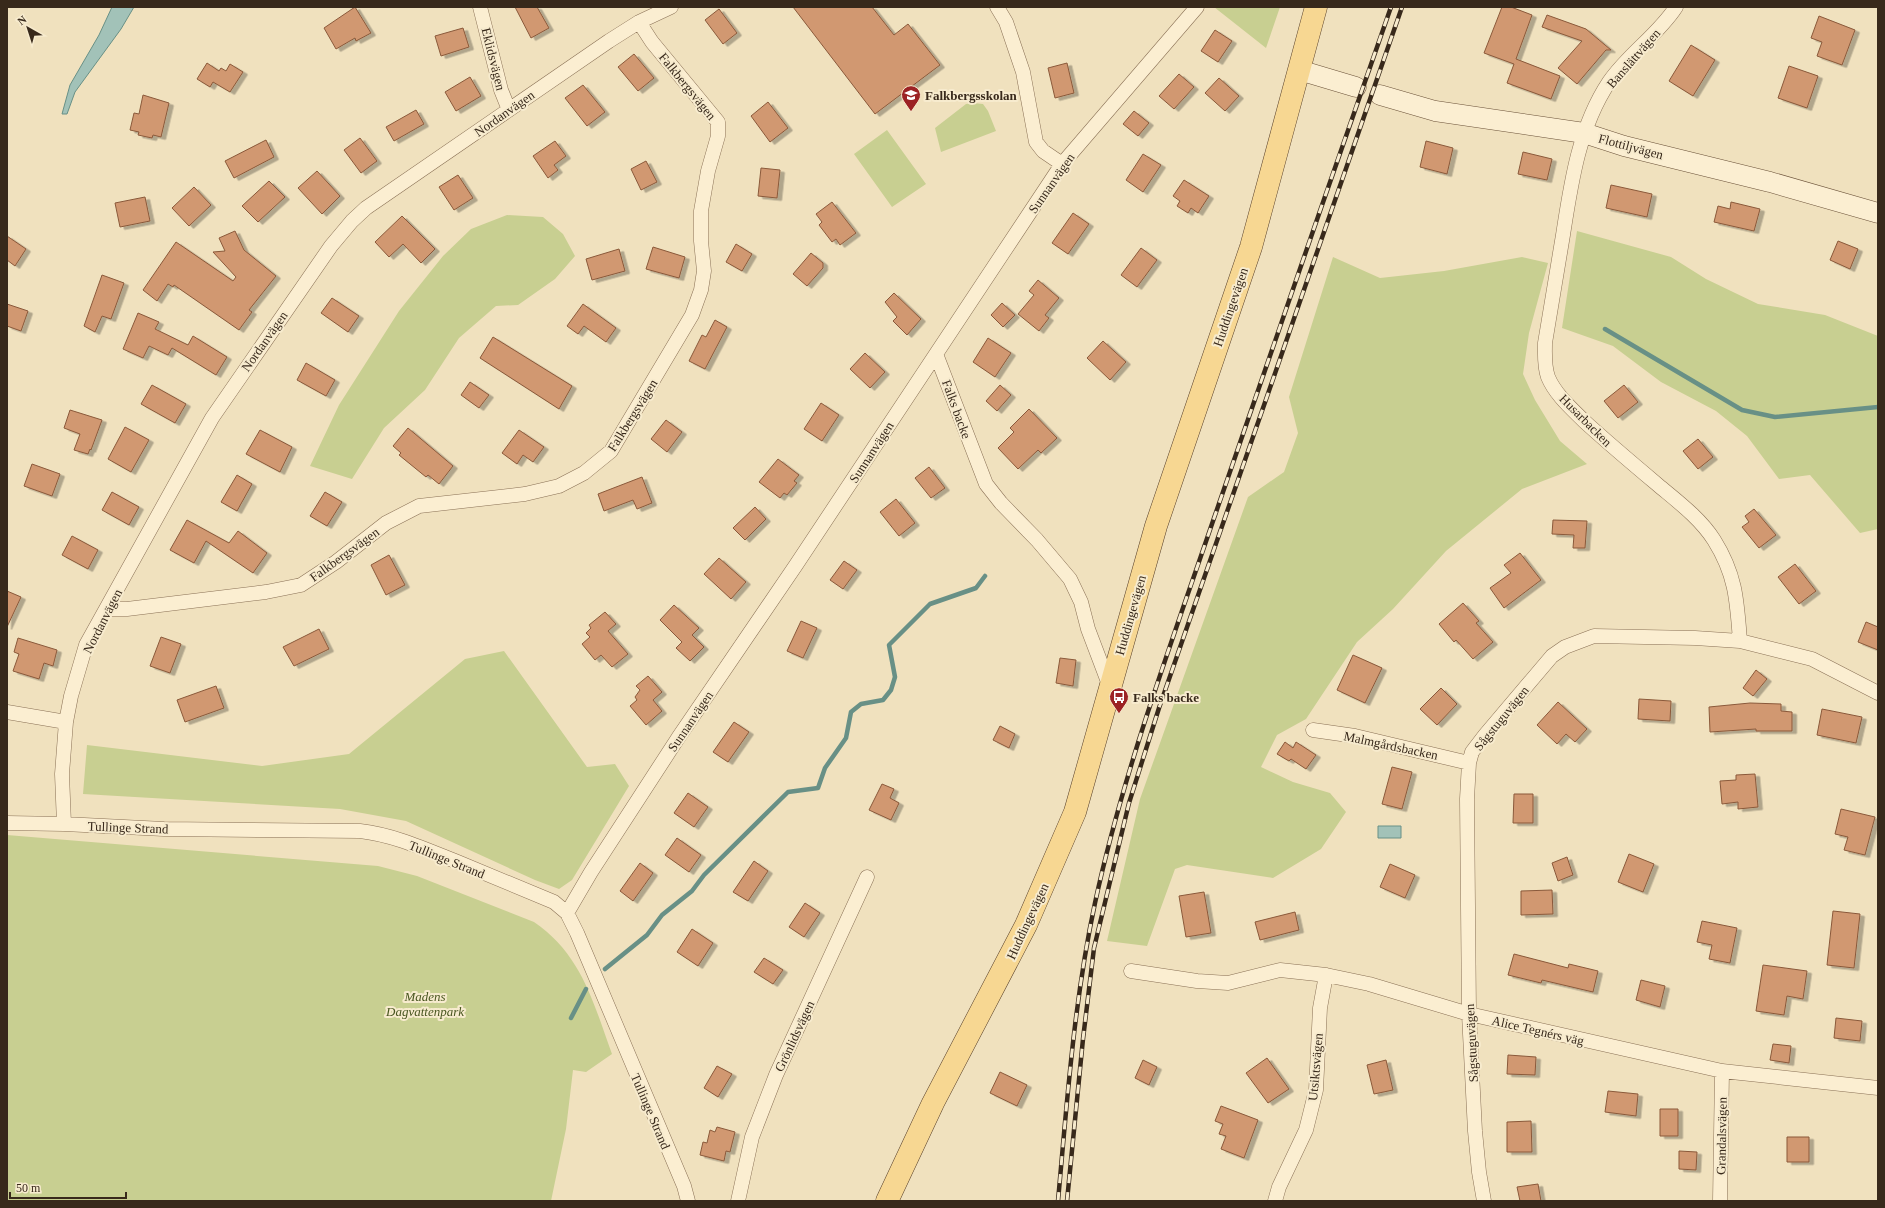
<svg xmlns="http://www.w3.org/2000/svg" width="1885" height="1208" viewBox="0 0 1885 1208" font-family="Georgia,serif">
<defs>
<filter id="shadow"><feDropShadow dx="4.5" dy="2.5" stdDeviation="0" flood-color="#0004"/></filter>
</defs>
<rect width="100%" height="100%" fill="#f0e1be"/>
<path fill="#c8cf91" d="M1214,7H1280L1266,48Z
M973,103L983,104L988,111L996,131L941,152L935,128L966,104Z
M887,130L926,184L892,207L854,154Z
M507,215L543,217L563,234L575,256L555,279L518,305L496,306L459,338L425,390L384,428L352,479L310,466L339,405L399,311L443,256L471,229Z
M1577,231L1671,257L1706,279L1758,304L1825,315L1878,336V529L1860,533L1810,475L1779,479L1747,436L1716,411L1661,382L1613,346L1562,328Z
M1333,257L1380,278L1444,271L1522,257L1548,263L1529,333L1523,374L1535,400L1560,441L1587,464L1522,489L1446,551L1393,609L1357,642L1306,719L1277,735L1261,767L1293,782L1330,793L1346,812L1321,849L1273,878L1187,865L1175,869L1147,946L1107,941L1140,799L1248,497L1284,472L1298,433L1289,397Z
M504,651L587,767L615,764L629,786L572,880L559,889L535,880L406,821L340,809L83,794L87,745L262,766L349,754L465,659Z
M7,835L378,866L417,876L534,922C582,955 593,1002 612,1054L586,1072L573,1070L566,1129L551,1201H7Z"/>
<path fill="#a2c2b8" stroke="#689086" d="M112,7H134L121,29L75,92L67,114H62L70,85L99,35Z
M1378,826H1401V838H1378Z"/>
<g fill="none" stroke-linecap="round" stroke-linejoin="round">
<path stroke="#689086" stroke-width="4.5" d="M1605,329L1742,410L1775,417L1878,407
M605,969L647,935L662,915L692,891L704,875L788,792L818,788L825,768L846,738L851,712L861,704L883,700L891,690L895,677L889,645L930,604L976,588L985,576
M571,1018L586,989"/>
</g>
<path fill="#d19871" stroke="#8a593a" filter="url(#shadow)" d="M355,7L371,33L356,41L355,38L336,49L324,28Z
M515,7H537L549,28L531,38Z
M793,7H872L894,35L908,24L940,65L875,114Z
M1502,7H1511L1532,15L1516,59L1560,76L1551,99L1507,83L1514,64L1484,53Z
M719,9L737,33L723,44L705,20Z
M1547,15L1586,29L1611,50H1606L1577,84L1558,68L1582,41L1542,27Z
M1819,16L1855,30L1842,65L1817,56L1822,42L1811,38Z
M463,28L469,47L441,56L435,36Z
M1215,30L1232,41L1218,62L1201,51Z
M1691,45L1715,60L1693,96L1669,81Z
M634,54L654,78L638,91L618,67Z
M207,63L219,71L221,68L226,71L230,64L243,72L230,92L213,82L210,87L197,79Z
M1067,63L1074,93L1055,98L1048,68Z
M1789,66L1818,76L1807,108L1778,98Z
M1179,74L1194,87L1174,109L1159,96Z
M470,77L481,96L456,111L445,92Z
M1219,78L1239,96L1225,111L1205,93Z
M583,85L605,112L587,126L565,98Z
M143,95L169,103L161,137L153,135L152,138L138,135L139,132L130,130L134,113L139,114Z
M768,102L788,128L770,142L751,116Z
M416,110L424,124L394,141L386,127Z
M1134,111L1149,123L1138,136L1123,124Z
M360,138L377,161L361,173L344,150Z
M266,140L274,157L234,178L225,161Z
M555,141L566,156L554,165L558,170L548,178L533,156Z
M1426,141L1453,148L1447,174L1420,167Z
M1523,152L1552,159L1547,180L1518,174Z
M1143,154L1161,165L1143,192L1126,180Z
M646,161L657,182L641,190L631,169Z
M761,168L780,170L777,198L758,196Z
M317,171L340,196L322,214L298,188Z
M458,175L473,198L454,210L439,187Z
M1184,180L1209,196L1198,213L1191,208L1188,213L1177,206L1180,201L1173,196Z
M269,181L285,197L258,222L242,206Z
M1611,185L1652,194L1647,217L1606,208Z
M194,187L211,205L189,226L172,208Z
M145,197L150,221L120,227L115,203Z
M832,202L856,233L840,245L836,239L832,242L819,225L822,222L816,214Z
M1731,202L1760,209L1754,231L1714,222L1718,206L1730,209Z
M1073,213L1089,224L1068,254L1052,243Z
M402,216L435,249L421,263L403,244L389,257L375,242Z
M235,231L244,250L276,276L249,310L252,312L239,330L174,285L173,287L168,284L157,301L143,290L176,242L233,281L236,277L213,252L225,251L219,238Z
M7,236L26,249L15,266L7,260Z
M1838,241L1858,249L1850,269L1830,260Z
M736,244L752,254L742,271L726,262Z
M653,247L685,257L679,278L646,269Z
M1141,248L1157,260L1137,287L1121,275Z
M619,249L625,271L592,280L586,259Z
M811,253L823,263V268L807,286L793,274Z
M102,275L124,283L111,319L102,316L95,332L84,326Z
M1038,280L1059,298L1045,315L1049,318L1039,331L1018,314L1034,295L1029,291Z
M894,293L921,319L907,335L893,321L897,317L885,302Z
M332,298L359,316L348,332L321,313Z
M1002,303L1015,315L1003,327L991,315Z
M7,304L28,311L21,331L7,326Z
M583,304L616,328L606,342L584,326L578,334L567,326Z
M138,313L159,322L155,329L188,345L193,336L227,357L216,375L172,348L168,355L149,346L143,358L123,349Z
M715,320L727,327L705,369L689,361L702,335L706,337Z
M493,337L572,386L559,409L480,358Z
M988,338L1011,353L995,377L973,362Z
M1103,341L1126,362L1110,380L1087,358Z
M865,353L885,372L870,388L850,369Z
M306,363L335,380L326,396L297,380Z
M470,382L489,395L479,408L461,395Z
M152,385L186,404L175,423L141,404Z
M1000,385L1011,395L997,411L986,401Z
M1624,385L1638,402L1618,418L1604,401Z
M821,403L839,415L822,441L804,429Z
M1029,409L1057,438L1041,453L1038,450L1018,469L998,448L1014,432L1010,428Z
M70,410L102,420L91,450L90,449L88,454L74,450L80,434L64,428Z
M666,420L682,432L667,452L651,439Z
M125,427L149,440L131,472L108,459Z
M408,428L453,466L439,484L428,475L426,477L399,455L401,453L393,446Z
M260,430L292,447L280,472L246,454Z
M519,430L544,447L533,462L523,455L517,464L502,453Z
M1698,439L1713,457L1698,469L1683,451Z
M778,459L799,475L794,481L797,483L787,495L784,493L780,498L759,482Z
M32,464L60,474L52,496L24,486Z
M929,467L945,488L931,498L915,478Z
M237,475L252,484L237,511L221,502Z
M642,477L652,503L637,509L633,500L604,511L598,494Z
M112,492L139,507L129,525L102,510Z
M325,492L342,502L327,526L310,516Z
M896,499L915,523L899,536L880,512Z
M755,507L766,519L745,540L733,528Z
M1754,509L1776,535L1759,548L1742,527L1749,522L1745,516Z
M187,520L229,543L238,531L267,553L253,573L206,541L194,563L170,550Z
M1553,520L1587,521L1585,548H1573L1574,535L1552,534Z
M72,536L98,550L88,569L62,555Z
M1520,553L1541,580L1504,608L1490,588L1511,573L1504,565Z
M389,555L405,585L386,595L371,565Z
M719,558L746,582L731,599L704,574Z
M844,561L857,570L843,589L830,580Z
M1795,564L1816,591L1799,604L1778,577Z
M7,591L21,597L7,627Z
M1463,603L1479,621L1476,623L1493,642L1473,659L1456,640L1454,642L1439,624Z
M674,605L699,628L692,635L704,647L690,661L676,648L682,642L660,620Z
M605,612L616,624L608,631L628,654L612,667L601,655L595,660L582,644L590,637L586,633L591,628L589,625Z
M801,621L817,628L803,658L787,651Z
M1866,622L1878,627V650L1858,642Z
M319,629L329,649L294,666L283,647Z
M161,637L181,644L170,673L150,666Z
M18,638L57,650L53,666L44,663L39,679L13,671L19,654L14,652Z
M1353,655L1382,668L1365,703L1337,690Z
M1060,658L1076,660L1073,686L1056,683Z
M1756,670L1767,679L1753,696L1743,688Z
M648,676L662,692L653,700L662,711L646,725L630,706L637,700L635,697L640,690L636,686Z
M216,686L224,708L185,722L177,700Z
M1441,688L1457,704L1437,725L1420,709Z
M1639,699L1671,701L1670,721L1638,719Z
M1558,702L1587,729L1575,742L1566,734L1557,744L1537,725Z
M1750,703L1781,704V711L1792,712V731H1756V729L1710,732L1709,707Z
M1822,709L1862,717L1856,743L1817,735Z
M734,722L749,732L728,762L713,752Z
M1000,726L1015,734L1009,748L993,740Z
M1285,742L1293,748L1296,742L1316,755L1306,769L1291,759L1289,761L1277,754Z
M1392,767L1412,772L1402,809L1382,804Z
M1755,774L1758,807L1738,809V802L1722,804L1720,781L1736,780V775Z
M882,784L894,789L890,798L899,803L891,820L869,810Z
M688,793L708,807L694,827L674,813Z
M1514,794H1533V823H1513Z
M1841,809L1875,817L1865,855L1844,850L1848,837L1835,834Z
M677,838L701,855L689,872L665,855Z
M1629,854L1654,864L1643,892L1618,882Z
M1567,857L1573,875L1558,881L1552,863Z
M754,861L768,871L748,901L733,892Z
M640,863L653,873L633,901L620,891Z
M1390,864L1415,875L1405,898L1380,887Z
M1552,890L1553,914L1521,915V891Z
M1204,892L1211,933L1186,937L1179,896Z
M805,903L820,913L804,937L789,927Z
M1833,911L1860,914L1854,968L1827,965Z
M1295,912L1299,930L1260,940L1255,922Z
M1702,921L1737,928L1730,963L1709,959L1712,945L1697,942Z
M692,929L713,943L698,966L677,952Z
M1514,954L1568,968L1569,964L1598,971L1593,992L1542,980L1541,983L1508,975Z
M764,958L783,970L773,984L754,972Z
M1763,965L1807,971L1803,999L1787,996L1784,1015L1756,1011Z
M1641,980L1665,986L1660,1007L1636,1000Z
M1836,1018L1862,1021L1860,1041L1834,1038Z
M1773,1044L1791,1046L1789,1063L1770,1060Z
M1508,1055L1536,1057L1535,1075L1507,1074Z
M1267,1058L1289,1089L1268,1103L1246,1073Z
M1143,1060L1157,1067L1149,1085L1135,1078Z
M1386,1060L1393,1090L1374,1094L1367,1065Z
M717,1066L732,1074L718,1097L704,1088Z
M1000,1072L1027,1085L1017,1106L990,1093Z
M1608,1091L1638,1094L1636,1116L1605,1112Z
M1221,1106L1258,1120L1244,1158L1221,1149L1226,1136L1219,1134L1223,1124L1215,1121Z
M1660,1109H1678V1136H1660Z
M1531,1121L1532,1152H1507V1122Z
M717,1127L735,1132L730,1152L726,1151L724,1161L700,1155L703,1142L707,1143L710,1130L715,1132Z
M1787,1137H1809V1162H1787Z
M1679,1151L1697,1152L1696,1170L1679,1169Z
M1538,1184L1541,1201H1520L1517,1187Z"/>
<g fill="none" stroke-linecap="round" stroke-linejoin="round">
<defs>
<path id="street" d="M480,7L501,90L509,110
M997,7L1006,22L1023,72L1036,142L1043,151L1062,164
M1676,7C1658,35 1628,54 1609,82C1579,127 1571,183 1563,235C1557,271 1551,307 1545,343C1545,354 1544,366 1548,377C1555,394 1571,408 1584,421C1608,443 1633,464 1658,485C1677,501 1700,518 1714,540C1736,575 1737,601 1740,641
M936,354L986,484L1001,503L1037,540L1070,579L1081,602L1088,629L1110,687
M107,609H127L266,592L301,585L336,562L386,523L419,506L525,494L559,486L584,473L611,451L692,315L701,290L704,271L701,241V211L708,171L718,136V122L652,42L639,22
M7,712L66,722
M1313,730L1355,736L1469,763
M7,823L64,824L164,829L360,831C395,835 427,850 460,863C491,876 522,889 554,902L567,913L577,933L684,1186L688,1201
M64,824L62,774L66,722L71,696L86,645L212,418L331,246L352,221L366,208L609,41L639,22L671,7
M567,913L591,872L678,738L796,565L1062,164L1197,7
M1131,971L1197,981L1228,983L1280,970L1326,975L1369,984L1469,1014L1722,1071L1878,1088
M738,1201L752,1137L776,1075L867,877
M1275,1201L1279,1187L1306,1130L1316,1090L1320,1008L1326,975
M1484,1201L1479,1172L1475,1131L1469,1014L1467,799L1469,763L1472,752L1485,735L1552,656L1565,647L1594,636L1695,638L1740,641L1812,659L1878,693
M1720,1201L1722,1071"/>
<path id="secondary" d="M1299,70L1356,87
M1380,95L1435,111L1584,133L1624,146L1770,182L1878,213"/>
<path id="primary" d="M887,1201L933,1103L1026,925L1075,812L1156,526L1251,247L1316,7"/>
</defs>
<use href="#street" stroke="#8a7156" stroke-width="15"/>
<use href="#secondary" stroke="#6b5239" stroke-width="21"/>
<use href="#primary" stroke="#573f2a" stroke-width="23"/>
<use href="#street" stroke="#fbeed1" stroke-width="14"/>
<use href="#secondary" stroke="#fbeed1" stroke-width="20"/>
<use href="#primary" stroke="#f7d792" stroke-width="22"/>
<defs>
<path id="rail" d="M1058,1201C1067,1102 1074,1001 1095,903C1123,773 1170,647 1213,521C1272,350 1331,178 1391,7
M1067,1201L1083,1039L1094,948L1129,803L1159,708L1402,7"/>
</defs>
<use href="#rail" stroke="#38291b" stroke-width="4.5"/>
<use href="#rail" stroke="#f7ebce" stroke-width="3" stroke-dasharray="9" stroke-linecap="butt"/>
</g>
<defs>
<symbol id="school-pin" viewBox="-11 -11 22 30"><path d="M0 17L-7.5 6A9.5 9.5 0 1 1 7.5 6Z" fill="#9c2224" stroke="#f7ebce"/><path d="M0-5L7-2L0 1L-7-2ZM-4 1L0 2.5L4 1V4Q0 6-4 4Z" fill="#fff"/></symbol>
<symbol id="bus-pin" viewBox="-11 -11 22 30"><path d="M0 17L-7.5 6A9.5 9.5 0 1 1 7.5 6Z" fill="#9c2224" stroke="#f7ebce"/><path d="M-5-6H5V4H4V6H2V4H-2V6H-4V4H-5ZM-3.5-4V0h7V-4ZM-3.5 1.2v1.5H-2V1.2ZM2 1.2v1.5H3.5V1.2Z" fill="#fff"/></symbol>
</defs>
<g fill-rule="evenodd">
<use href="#school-pin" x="900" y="84" width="22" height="30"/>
<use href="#bus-pin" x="1108" y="686" width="22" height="30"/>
</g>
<g text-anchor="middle" stroke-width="4" stroke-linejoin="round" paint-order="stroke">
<g font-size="13" fill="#38291b" stroke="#f7ebce">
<text transform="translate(1633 58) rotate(-49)" y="5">Banslättvägen</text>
<text transform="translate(494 59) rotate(76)" y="5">Eklidsvägen</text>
<text transform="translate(688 86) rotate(51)" y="5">Falkbergsvägen</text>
<text transform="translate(504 113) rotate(-35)" y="5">Nordanvägen</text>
<text transform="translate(1631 146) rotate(15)" y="5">Flottiljvägen</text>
<text transform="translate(1051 183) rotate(-55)" y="5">Sunnanvägen</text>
<text transform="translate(1230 307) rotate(-71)" y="5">Huddingevägen</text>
<text transform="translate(264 341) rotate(-55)" y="5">Nordanvägen</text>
<text transform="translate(957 409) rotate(70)" y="5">Falks backe</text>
<text transform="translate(632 415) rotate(-58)" y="5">Falkbergsvägen</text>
<text transform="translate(1586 420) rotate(45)" y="5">Husarbacken</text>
<text transform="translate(871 452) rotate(-57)" y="5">Sunnanvägen</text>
<text transform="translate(344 554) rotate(-36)" y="5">Falkbergsvägen</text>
<text transform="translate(1130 615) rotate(-74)" y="5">Huddingevägen</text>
<text transform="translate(102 621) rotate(-63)" y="5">Nordanvägen</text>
<text transform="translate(1501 718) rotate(-51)" y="5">Sågstuguvägen</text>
<text transform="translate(690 721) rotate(-56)" y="5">Sunnanvägen</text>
<text transform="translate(1391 745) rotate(12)" y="5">Malmgårdsbacken</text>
<text transform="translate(128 827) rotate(2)" y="5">Tullinge Strand</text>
<text transform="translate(447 859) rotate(22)" y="5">Tullinge Strand</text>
<text transform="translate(1027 921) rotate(-65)" y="5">Huddingevägen</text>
<text transform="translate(1538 1030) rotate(13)" y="5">Alice Tegnérs väg</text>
<text transform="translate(794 1036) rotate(-65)" y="5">Grönlidsvägen</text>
<text transform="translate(1471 1043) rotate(-93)" y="5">Sågstuguvägen</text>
<text transform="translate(1315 1067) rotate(-85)" y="5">Utsiktsvägen</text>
<text transform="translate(651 1111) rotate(67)" y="5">Tullinge Strand</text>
<text transform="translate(1721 1136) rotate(-89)" y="5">Grandalsvägen</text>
</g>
<g font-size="13" font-weight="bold" fill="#38291b" stroke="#f7ebce" text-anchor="start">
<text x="925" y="100">Falkbergsskolan</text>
<text x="1133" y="702">Falks backe</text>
</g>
<g font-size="13" font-style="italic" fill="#495620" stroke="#f7ebce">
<text x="425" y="1001">Madens<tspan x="425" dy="15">Dagvattenpark</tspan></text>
</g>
</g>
<rect width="1885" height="1208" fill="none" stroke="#38291b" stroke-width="16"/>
<g transform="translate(28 28) rotate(321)" stroke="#f7ebce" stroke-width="3" paint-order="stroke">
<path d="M0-3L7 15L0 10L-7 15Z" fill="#38291b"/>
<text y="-6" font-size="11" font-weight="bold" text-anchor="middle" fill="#38291b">N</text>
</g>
<path d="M10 1192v6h116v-6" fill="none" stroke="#38291b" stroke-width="2"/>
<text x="16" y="1192" font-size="12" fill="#38291b" stroke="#f7ebce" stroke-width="3" paint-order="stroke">50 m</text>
</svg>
